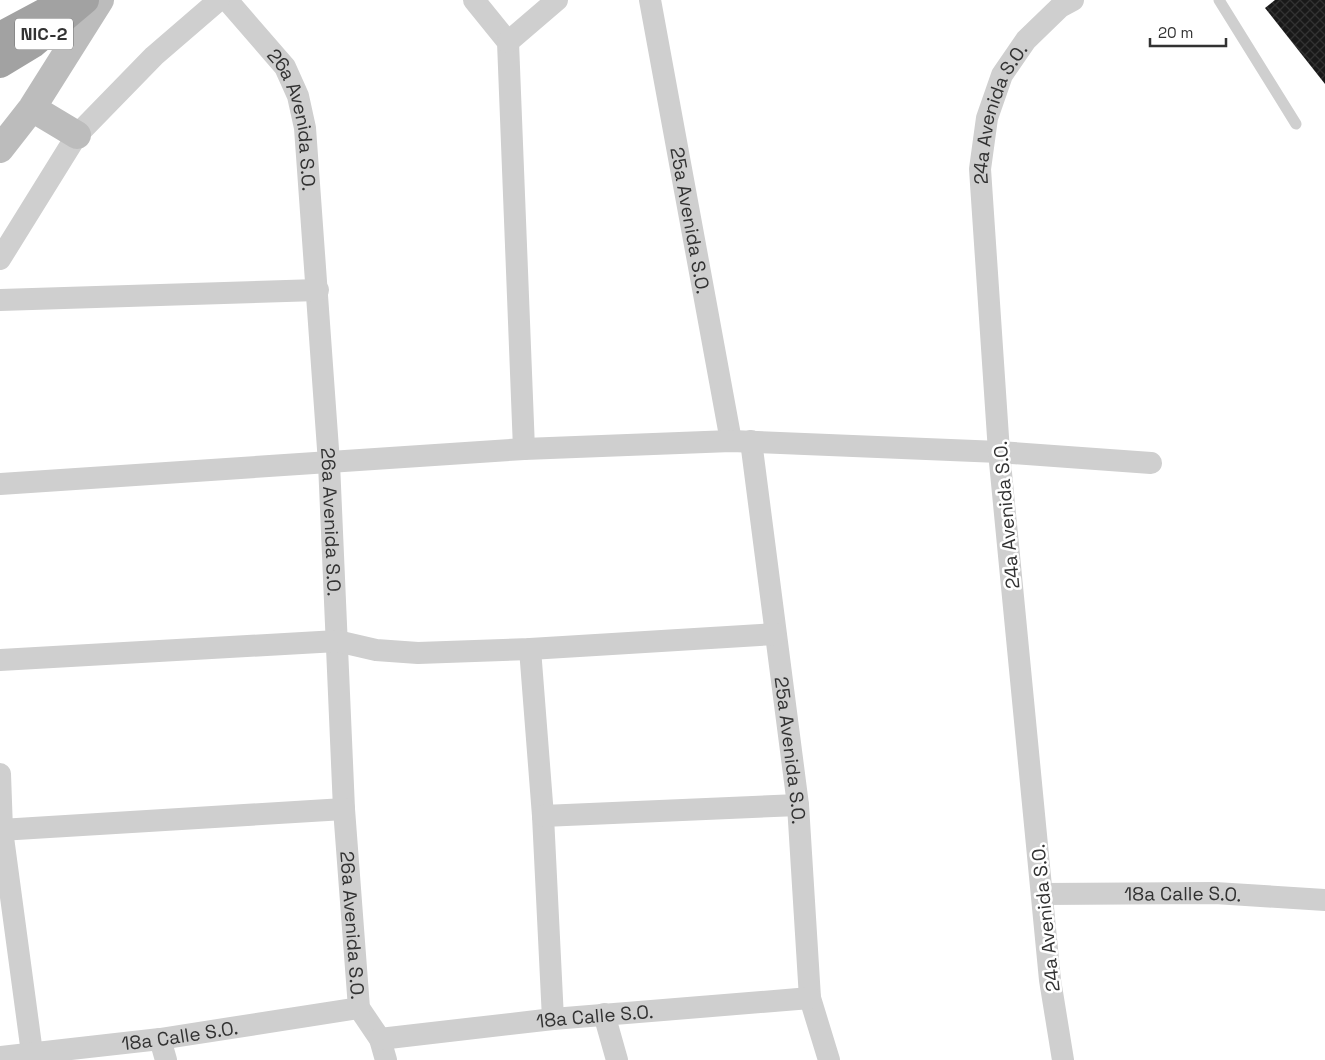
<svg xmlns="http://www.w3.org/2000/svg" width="1325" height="1060" viewBox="0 0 1325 1060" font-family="'Space Grotesk',sans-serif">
<defs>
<pattern id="building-cross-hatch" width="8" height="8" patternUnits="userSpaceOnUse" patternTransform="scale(1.25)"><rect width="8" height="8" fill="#191919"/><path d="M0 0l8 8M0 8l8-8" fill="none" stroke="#323232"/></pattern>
</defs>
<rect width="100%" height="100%" fill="#fff"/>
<path fill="url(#building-cross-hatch)" d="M1275,0H1325V84L1265,8Z"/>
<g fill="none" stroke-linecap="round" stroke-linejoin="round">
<path stroke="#cfcfcf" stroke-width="11" d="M1219,0L1296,124"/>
<g stroke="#cfcfcf" stroke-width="22">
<path id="s1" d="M227,0L285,67L298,96L305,128L329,463L344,809L359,1008L380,1039L386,1060"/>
<path d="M474,0L508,42L524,449"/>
<path id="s2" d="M650,0L731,441"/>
<path d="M508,42L557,0"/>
<path d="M0,259L77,135L154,56L219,0"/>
<path d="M0,300L318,290"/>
<path id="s3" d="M751,441L798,805L810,998L829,1060"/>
<path d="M0,484L524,449L731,441L999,452L1151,463"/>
<path d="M530,649L543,816L553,1019"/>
<path d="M0,660L337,641L376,650L418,653L530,649L775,634"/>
<path d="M0,774L2,830L32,1053"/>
<path d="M543,816L798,805"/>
<path d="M0,830L344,809"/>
<path id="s4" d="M1042,894L1215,893L1325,900"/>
<path d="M604,1014L617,1060"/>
<path d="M160,1039L166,1060"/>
<path id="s5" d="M380,1039L553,1019L810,998"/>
<path id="s6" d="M0,1057L160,1039L359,1008"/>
<path id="s7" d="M1063,1060L1050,980L999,452L980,169L987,118L1002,75L1026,40L1060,7L1073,0"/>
</g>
<path stroke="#bcbcbc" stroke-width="28" d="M32,108L77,135
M0,149L32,108L100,0"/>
<path stroke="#a2a2a2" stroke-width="28" d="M0,36L67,0
M0,64L33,44L85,0"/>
</g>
<g text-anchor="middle" stroke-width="5" stroke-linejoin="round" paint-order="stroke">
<rect fill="#fff" stroke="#707070" stroke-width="1" x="15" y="18.5" width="58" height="31" rx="4"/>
<g font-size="18" font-weight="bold" fill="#323232">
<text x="44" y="40">NIC-2</text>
</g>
<g font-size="19" fill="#323232" stroke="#fff">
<text dy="7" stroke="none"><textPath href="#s7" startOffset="954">24a Avenida S.O.</textPath></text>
<text dy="7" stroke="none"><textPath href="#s1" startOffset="142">26a Avenida S.O.</textPath></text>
<text dy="7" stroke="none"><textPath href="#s2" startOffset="224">25a Avenida S.O.</textPath></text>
<text transform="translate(1006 515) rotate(-95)" y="7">24a Avenida S.O.</text>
<text dy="7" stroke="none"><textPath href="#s1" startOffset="548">26a Avenida S.O.</textPath></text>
<text dy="7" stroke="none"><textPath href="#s3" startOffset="312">25a Avenida S.O.</textPath></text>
<text dy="7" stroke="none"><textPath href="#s4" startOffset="141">18a Calle S.O.</textPath></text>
<text transform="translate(1045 918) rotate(-96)" y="7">24a Avenida S.O.</text>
<text dy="7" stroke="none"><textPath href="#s1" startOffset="952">26a Avenida S.O.</textPath></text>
<text dy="7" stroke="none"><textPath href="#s5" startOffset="216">18a Calle S.O.</textPath></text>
<text dy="7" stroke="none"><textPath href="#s6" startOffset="181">18a Calle S.O.</textPath></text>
</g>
</g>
<path d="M1150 38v8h76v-8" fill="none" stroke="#323232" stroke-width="2.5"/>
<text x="1158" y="38" font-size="15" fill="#323232" stroke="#ffffff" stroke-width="4" paint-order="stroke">20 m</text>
</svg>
